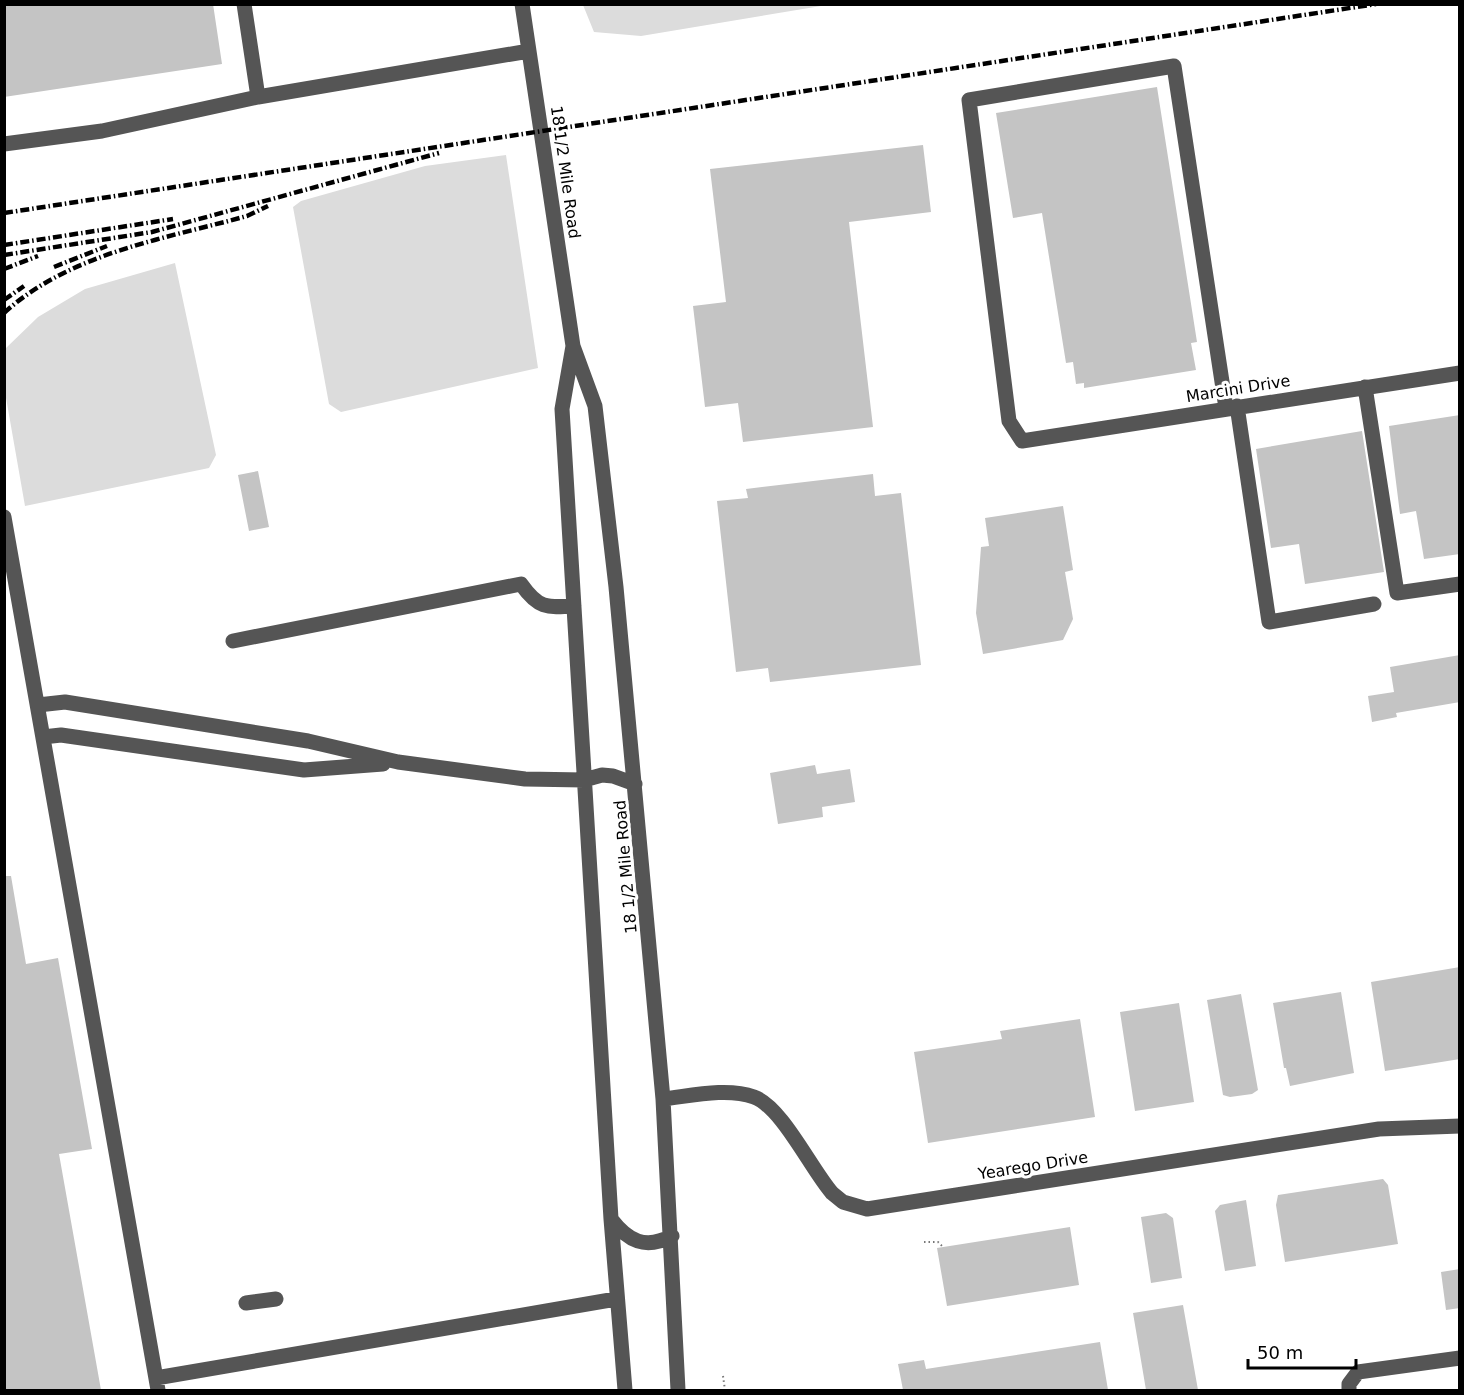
<svg xmlns="http://www.w3.org/2000/svg" width="1464" height="1395" viewBox="0 0 1464 1395" font-family="'DejaVu Sans',sans-serif">
<rect width="100%" height="100%" fill="#fff"/>
<path fill="#dcdcdc" d="M583,5H827L641,36L594,32Z
M506,155L538,368L341,412L329,404L293,207L301,201L425,166Z
M175,263L216,455L209,468L25,506L5,392V349L38,317L85,289Z"/>
<path fill="#c4c4c4" d="M4,4H213L222,64L4,97Z
M1157,87L1197,342L1191,343L1196,370L1084,388V383L1076,384L1073,362L1066,363L1042,213L1013,218L996,113Z
M923,145L931,212L849,222L873,427L743,442L738,403L705,407L693,306L726,302L710,169Z
M1460,415V554L1424,559L1416,511L1400,514L1389,426Z
M1362,431L1384,572L1305,584L1299,544L1271,548L1256,449Z
M258,471L269,527L249,531L238,475Z
M873,474L875,496L901,493L921,665L770,682L768,668L736,672L717,501L748,498L746,489Z
M1063,506L1073,570L1065,572L1073,619L1063,640L983,654L976,613L981,547L989,546L985,518Z
M1460,655V702L1396,713L1397,717L1372,722L1368,696L1394,692L1390,667Z
M815,765L817,774L850,769L855,802L822,807L823,817L778,824L770,773Z
M4,876H11L26,964L58,958L92,1149L59,1154L101,1390H4Z
M1460,967V1059L1385,1071L1371,982Z
M1341,992L1354,1073L1290,1086L1286,1068H1284L1273,1003Z
M1241,994L1258,1090L1252,1094L1230,1097L1223,1095L1207,1000Z
M1179,1003L1194,1102L1135,1111L1120,1012Z
M1080,1019L1095,1117L928,1143L914,1052L1002,1039L1000,1031Z
M1383,1179L1388,1185L1398,1244L1285,1262L1276,1205L1278,1195Z
M1246,1200L1256,1266L1225,1271L1215,1211L1220,1205Z
M1166,1213L1173,1218L1182,1278L1151,1283L1141,1217Z
M1070,1227L1079,1285L947,1306L937,1248Z
M1460,1269V1308L1446,1310L1441,1272Z
M1183,1305L1198,1390H1146L1133,1313Z
M1100,1342L1108,1390H903L898,1364L924,1360L926,1369Z"/>
<g fill="none" stroke-linecap="round" stroke-linejoin="round">
<path stroke="#777" stroke-width="2" stroke-dasharray="1.5 3" stroke-linecap="butt" d="M924,1242H938L943,1247
M723,1376L725,1390"/>
<path stroke="#555" stroke-width="15" d="M244,4L258,97
M522,4L573,346L595,406L616,587L663,1099L678,1390
M4,144L102,131L258,97L529,51
M573,346L562,409L611,1219L625,1390
M1365,387L1397,593L1460,584
M1237,406L1269,622L1374,604
M1226,408L1174,66L969,100L1009,421L1022,441L1460,373
M4,517L158,1390
M233,641L521,584C538,608 546,608 574,606
M38,705L65,702L308,741L398,762L525,779L584,780L602,775L613,776L635,784
M43,737L61,735L304,770L383,764
M663,1099C690,1096 727,1087 754,1097C782,1107 811,1169 832,1193L843,1202L867,1209L1379,1129L1460,1126
M611,1219C628,1241 645,1250 672,1236
M246,1303L276,1299
M156,1378L616,1299
M1349,1390V1384L1358,1372L1460,1358"/>
<path stroke="#000" stroke-width="4.5" stroke-dasharray="9 3 1.5 3" stroke-linecap="butt" d="M4,213L1376,4
M4,245L173,219
M4,255L152,232L439,153
M54,267L107,246
M4,269L38,256
M4,300L24,286
M4,313C70,253 164,239 247,216L268,206"/>
</g>
<g text-anchor="middle" stroke-width="6" stroke-linejoin="round" paint-order="stroke">
<g font-size="16" fill="#000" stroke="#fff">
<text transform="translate(566 172) rotate(82)" y="6">18 1/2 Mile Road</text>
<text transform="translate(1238 388) rotate(-9)" y="6">Marcini Drive</text>
<text transform="translate(625 867) rotate(-95)" y="6">18 1/2 Mile Road</text>
<text transform="translate(1033 1165) rotate(-9)" y="6">Yearego Drive</text>
</g>
</g>
<rect width="1464" height="1395" fill="none" stroke="#000000" stroke-width="12"/>
<path d="M1248 1359v9h108v-9" fill="none" stroke="#000000" stroke-width="3"/>
<text x="1257" y="1359" font-size="18" fill="#000000" stroke="#ffffff" stroke-width="4.5" paint-order="stroke">50 m</text>
</svg>
